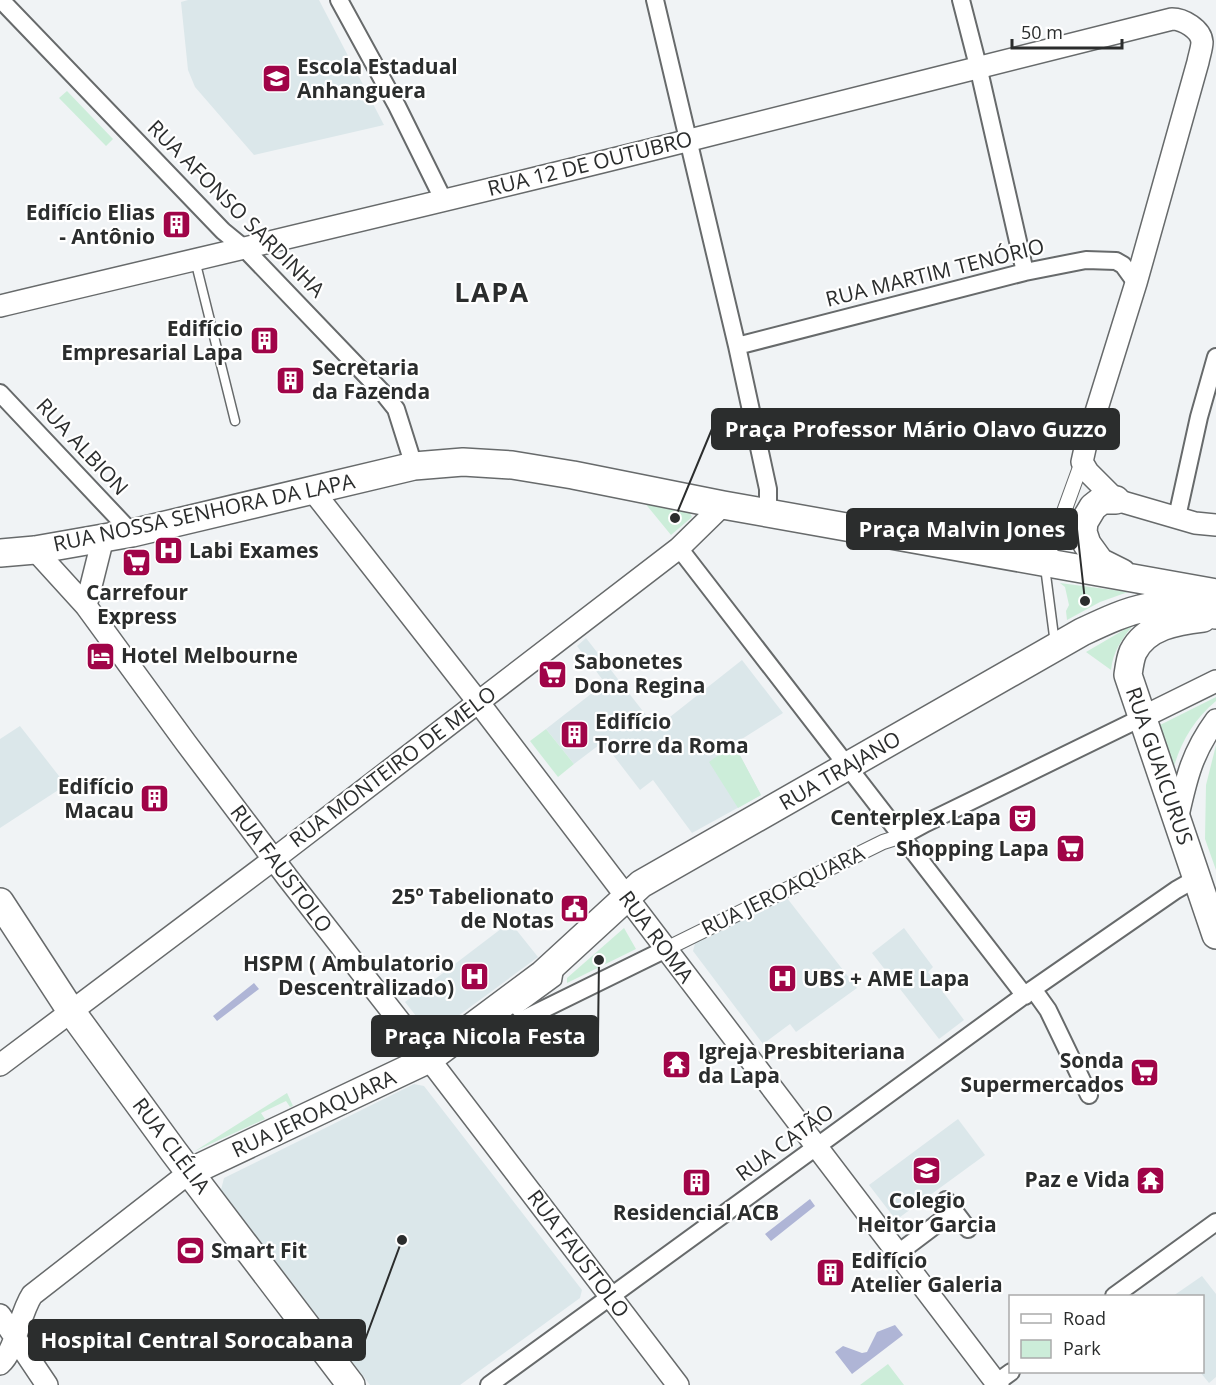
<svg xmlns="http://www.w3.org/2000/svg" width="1216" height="1385" viewBox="0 0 1216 1385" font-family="'Open Sans',sans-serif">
<rect width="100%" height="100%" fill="#f0f3f5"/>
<path fill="#dbe7ea" d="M188,0H319L384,125L254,155L195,87L188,70L181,2Z
M586,638L656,728L742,660L783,713L734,744L761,795L692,833L653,780L640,790L603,742L574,764L546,729L605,683L577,646Z
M20,726L66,785L0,828V739Z
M787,898L857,988L796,1032L790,1024L763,1044L693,951L695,943Z
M510,922L538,957L439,1030H427L405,1002Z
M904,928L933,967L928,972L964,1020L939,1039L872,953Z
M414,1084L424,1086L582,1290L580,1298L460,1385H370L221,1190L224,1178Z
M958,1119L985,1155L896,1220L869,1185Z
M1202,1276L1216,1294V1377L1209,1383L1200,1372H1202V1296H1173Z"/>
<path fill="#ccedd9" d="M67,91L113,139L106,146L59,98Z
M644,502L689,511L692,517L671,535Z
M1060,583L1128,592L1100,602L1067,620L1066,611L1069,605L1065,587Z
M1134,624C1122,639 1113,651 1111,670L1086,652Z
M1216,697V701C1193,720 1179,745 1172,774L1158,726Z
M546,729L574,764L558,777L530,741Z
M734,744L761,795L738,808L709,762Z
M1216,745V870L1205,839L1206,785Z
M624,928L636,949L567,983V978Z
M287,1093L293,1106L290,1107L286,1101L261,1113L265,1119L195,1151Z
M888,1364L904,1385H860Z"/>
<path fill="#afb5d6" d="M254,983L259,989L217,1021L213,1016Z
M810,1199L815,1206L771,1241L765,1234Z
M895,1325L903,1335L852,1374L835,1352L843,1346L862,1353L867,1352L877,1332Z"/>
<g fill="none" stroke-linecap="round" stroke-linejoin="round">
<defs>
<path id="service" d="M195,260L235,421
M1045,567L1055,644
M516,1011L557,981L559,970"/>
<path id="pedestrian" d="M1045,564L1082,462
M666,949L883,842L902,836"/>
<path id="minor" d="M1,0L223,231L245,249L384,394L396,409L414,466
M339,0L397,106L443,199
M655,0L737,346L768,489V501L761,512
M961,0L978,66L1025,272
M737,346L1025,272L1086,260L1116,261L1123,265L1136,283
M0,393L132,533
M1177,517L1199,417L1216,357
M679,548L1025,996
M902,836L926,823L1141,718
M1033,989L1048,1010L1089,1095
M451,1044H472L481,1040L666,949
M946,1200L968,1229
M897,1254L954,1211
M1114,1296L1216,1222
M489,1385L1033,989L1176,890L1197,878
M993,1385L1011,1372"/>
<path id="tertiary" d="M0,306C230,251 460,198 690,140C851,100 1011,59 1172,19C1183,19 1201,29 1202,42C1202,48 1199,56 1198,62L1136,283L1086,444L1082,462L1088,472L1116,500L1195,523L1216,525
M313,491L479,703L998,1385
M35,550L86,606L186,743L287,877L429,1059L678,1385
M86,606L103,538
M1141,718L1216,681
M1177,820C1186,780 1191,754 1216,720
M0,1065L274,859L679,548L723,505
M0,1315L47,1385
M0,1364C16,1350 19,1315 32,1295L190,1172"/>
<path id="primary" d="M1116,500H1102L1093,507L1084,522L1083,532L1087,544L1100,562L1122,573
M0,553L35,550L132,533L414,466L463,462L512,465L573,475L723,505L1216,593
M1203,618C1177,621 1146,626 1133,652C1130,659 1129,668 1128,675L1216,935
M0,902L71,1011L174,1152L351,1385
M190,1172L429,1059L543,974L641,884L1082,632C1131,609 1162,595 1216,615"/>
</defs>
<use href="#service" stroke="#676a6b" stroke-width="11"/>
<use href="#pedestrian" stroke="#676a6b" stroke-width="16"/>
<use href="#minor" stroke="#676a6b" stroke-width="20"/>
<use href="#tertiary" stroke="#676a6b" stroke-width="24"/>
<use href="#primary" stroke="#676a6b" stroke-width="30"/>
<use href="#service" stroke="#fff" stroke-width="8"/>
<use href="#pedestrian" stroke="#fff" stroke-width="14"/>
<use href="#minor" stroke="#fff" stroke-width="16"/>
<use href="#tertiary" stroke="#fff" stroke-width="21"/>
<use href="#primary" stroke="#fff" stroke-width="27"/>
</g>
<defs>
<symbol id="school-square" viewBox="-11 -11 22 22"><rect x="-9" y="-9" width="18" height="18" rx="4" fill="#a00448" stroke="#fff"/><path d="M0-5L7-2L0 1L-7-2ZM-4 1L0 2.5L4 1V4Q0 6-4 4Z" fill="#fff"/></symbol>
<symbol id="building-square" viewBox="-11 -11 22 22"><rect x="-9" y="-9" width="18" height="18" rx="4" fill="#a00448" stroke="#fff"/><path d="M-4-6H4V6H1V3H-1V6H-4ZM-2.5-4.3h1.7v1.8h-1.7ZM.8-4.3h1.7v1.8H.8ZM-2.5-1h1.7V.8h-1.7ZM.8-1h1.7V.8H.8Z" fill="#fff"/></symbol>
<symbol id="hospital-square" viewBox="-11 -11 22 22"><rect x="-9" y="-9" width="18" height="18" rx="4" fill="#a00448" stroke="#fff"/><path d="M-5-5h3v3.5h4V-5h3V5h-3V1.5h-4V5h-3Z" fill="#fff"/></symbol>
<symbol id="supermarket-square" viewBox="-11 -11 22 22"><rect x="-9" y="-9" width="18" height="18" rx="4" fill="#a00448" stroke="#fff"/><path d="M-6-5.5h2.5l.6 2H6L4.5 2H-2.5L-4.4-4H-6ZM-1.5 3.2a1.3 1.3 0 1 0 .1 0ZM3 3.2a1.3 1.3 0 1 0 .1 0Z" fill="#fff"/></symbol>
<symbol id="hotel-square" viewBox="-11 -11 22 22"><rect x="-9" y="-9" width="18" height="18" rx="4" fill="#a00448" stroke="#fff"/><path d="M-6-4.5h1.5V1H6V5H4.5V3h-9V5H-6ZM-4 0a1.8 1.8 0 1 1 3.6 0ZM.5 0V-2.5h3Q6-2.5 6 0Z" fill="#fff"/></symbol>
<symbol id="theatre-square" viewBox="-11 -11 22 22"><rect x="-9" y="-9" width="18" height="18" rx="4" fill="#a00448" stroke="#fff"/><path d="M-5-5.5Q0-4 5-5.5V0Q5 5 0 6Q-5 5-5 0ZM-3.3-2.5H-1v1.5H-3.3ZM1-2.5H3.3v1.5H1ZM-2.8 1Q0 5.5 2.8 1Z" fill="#fff"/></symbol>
<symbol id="civic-square" viewBox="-11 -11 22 22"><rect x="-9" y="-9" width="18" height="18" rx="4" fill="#a00448" stroke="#fff"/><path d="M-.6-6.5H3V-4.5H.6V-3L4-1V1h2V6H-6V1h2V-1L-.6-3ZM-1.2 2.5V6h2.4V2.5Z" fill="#fff"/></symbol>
<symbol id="temple-square" viewBox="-11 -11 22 22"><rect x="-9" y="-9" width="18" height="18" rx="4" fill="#a00448" stroke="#fff"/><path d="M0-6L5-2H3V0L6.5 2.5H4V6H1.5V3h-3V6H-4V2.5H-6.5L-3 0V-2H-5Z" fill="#fff"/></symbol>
<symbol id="stadium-square" viewBox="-11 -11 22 22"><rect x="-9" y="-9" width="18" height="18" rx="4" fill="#a00448" stroke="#fff"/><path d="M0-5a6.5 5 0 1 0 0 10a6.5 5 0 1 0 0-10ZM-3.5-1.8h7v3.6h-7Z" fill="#fff"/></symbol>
</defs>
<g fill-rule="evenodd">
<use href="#school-square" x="260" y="62" width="33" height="33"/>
<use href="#building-square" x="160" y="208" width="33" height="33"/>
<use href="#building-square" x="248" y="324" width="33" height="33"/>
<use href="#building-square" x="274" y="364" width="33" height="33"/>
<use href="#hospital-square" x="152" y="534" width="33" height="33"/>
<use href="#supermarket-square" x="120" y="546" width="33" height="33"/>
<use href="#hotel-square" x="84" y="640" width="33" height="33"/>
<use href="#supermarket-square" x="536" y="658" width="33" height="33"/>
<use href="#building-square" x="558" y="718" width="33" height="33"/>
<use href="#building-square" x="138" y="782" width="33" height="33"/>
<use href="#theatre-square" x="1006" y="802" width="33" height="33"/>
<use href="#supermarket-square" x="1054" y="832" width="33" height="33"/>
<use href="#civic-square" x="558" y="892" width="33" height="33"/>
<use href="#hospital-square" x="458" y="960" width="33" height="33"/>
<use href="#hospital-square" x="766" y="962" width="33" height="33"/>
<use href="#temple-square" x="660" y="1048" width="33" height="33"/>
<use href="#supermarket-square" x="1128" y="1056" width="33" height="33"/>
<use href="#school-square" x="910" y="1154" width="33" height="33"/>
<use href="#temple-square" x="1134" y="1164" width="33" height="33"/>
<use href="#building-square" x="680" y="1166" width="33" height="33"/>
<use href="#stadium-square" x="174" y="1234" width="33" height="33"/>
<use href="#building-square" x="814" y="1256" width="33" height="33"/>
</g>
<g text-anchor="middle" stroke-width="4.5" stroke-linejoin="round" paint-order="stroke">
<g font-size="21" font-weight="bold" fill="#2b2d2d" stroke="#fff" text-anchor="start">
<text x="297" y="74">Escola Estadual<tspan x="297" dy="24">Anhanguera</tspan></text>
<text x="155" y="220" text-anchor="end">Edifício Elias<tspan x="155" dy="24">- Antônio</tspan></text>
<text x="243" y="336" text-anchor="end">Edifício<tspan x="243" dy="24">Empresarial Lapa</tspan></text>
<text x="312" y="375">Secretaria<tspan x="312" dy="24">da Fazenda</tspan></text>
<text x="189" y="558">Labi Exames</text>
<text x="137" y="600" text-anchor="middle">Carrefour<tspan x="137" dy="24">Express</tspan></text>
<text x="121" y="663">Hotel Melbourne</text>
<text x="574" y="669">Sabonetes<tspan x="574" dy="24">Dona Regina</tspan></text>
<text x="595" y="729">Edifício<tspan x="595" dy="24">Torre da Roma</tspan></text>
<text x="134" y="794" text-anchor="end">Edifício<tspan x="134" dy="24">Macau</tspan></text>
<text x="1001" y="825" text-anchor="end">Centerplex Lapa</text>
<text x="1049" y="856" text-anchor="end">Shopping Lapa</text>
<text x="554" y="904" text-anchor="end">25º Tabelionato<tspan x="554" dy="24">de Notas</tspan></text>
<text x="454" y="971" text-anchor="end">HSPM ( Ambulatorio<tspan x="454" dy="24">Descentralizado)</tspan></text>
<text x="803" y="986">UBS + AME Lapa</text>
<text x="698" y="1059">Igreja Presbiteriana<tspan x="698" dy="24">da Lapa</tspan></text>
<text x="1124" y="1068" text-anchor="end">Sonda<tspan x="1124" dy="24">Supermercados</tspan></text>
<text x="1130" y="1187" text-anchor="end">Paz e Vida</text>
<text x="927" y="1208" text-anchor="middle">Colegio<tspan x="927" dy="24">Heitor Garcia</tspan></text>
<text x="696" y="1220" text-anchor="middle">Residencial ACB</text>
<text x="211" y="1258">Smart Fit</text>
<text x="851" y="1268">Edifício<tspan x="851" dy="24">Atelier Galeria</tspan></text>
</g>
<g font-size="21" fill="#2b2d2d" stroke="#fff">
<text transform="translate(590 164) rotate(-14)" y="7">RUA 12 DE OUTUBRO</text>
<text transform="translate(236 209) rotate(45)" y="7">RUA AFONSO SARDINHA</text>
<text transform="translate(935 273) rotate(-14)" y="7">RUA MARTIM TENÓRIO</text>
<text transform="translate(82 447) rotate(47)" y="7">RUA ALBION</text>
<text transform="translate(204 513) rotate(-12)" y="7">RUA NOSSA SENHORA DA LAPA</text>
<text transform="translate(1159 766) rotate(71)" y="7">RUA GUAICURUS</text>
<text transform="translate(393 767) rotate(-37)" y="7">RUA MONTEIRO DE MELO</text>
<text transform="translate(840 771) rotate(-30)" y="7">RUA TRAJANO</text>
<text transform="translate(281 869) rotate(53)" y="7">RUA FAUSTOLO</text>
<text transform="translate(783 891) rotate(-26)" y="7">RUA JEROAQUARA</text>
<text transform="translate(656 937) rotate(53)" y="7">RUA ROMA</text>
<text transform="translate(314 1114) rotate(-25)" y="7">RUA JEROAQUARA</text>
<text transform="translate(785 1143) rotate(-36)" y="7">RUA CATÃO</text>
<text transform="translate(171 1146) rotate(53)" y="7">RUA CLÉLIA</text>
<text transform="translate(578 1254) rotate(53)" y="7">RUA FAUSTOLO</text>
</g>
<g font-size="27" font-weight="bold" letter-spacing="1.5" fill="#2b2d2d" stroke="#fff">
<text x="492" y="302">LAPA</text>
</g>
</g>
<path fill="none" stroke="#2b2d2d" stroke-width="2" d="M675 518L712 429M1085 601L1077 529M599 960L598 1036M402 1240L365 1340"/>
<g fill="#2b2d2d" stroke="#fff" stroke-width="2">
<circle cx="675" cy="518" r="6"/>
<circle cx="1085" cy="601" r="6"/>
<circle cx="599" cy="960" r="6"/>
<circle cx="402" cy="1240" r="6"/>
</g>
<g fill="#2b2d2d" stroke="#2b2d2d" stroke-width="2">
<rect x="712" y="409" width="407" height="40" rx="6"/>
<rect x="847" y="509" width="230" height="40" rx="6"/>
<rect x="372" y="1016" width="226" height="40" rx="6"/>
<rect x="29" y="1320" width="336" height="40" rx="6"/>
</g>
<g font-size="22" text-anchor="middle" font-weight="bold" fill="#fff">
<text x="916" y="437">Praça Professor Mário Olavo Guzzo</text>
<text x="962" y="537">Praça Malvin Jones</text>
<text x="485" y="1044">Praça Nicola Festa</text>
<text x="197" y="1348">Hospital Central Sorocabana</text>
</g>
<rect x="1009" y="1295" width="195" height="78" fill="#ffffff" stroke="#aaabab" stroke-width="1.5"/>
<rect x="1021" y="1314" width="30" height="9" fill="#ffffff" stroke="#aaabab" stroke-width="1.5"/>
<text x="1063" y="1325" font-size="18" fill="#2b2d2d">Road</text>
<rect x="1021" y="1340" width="30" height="18" fill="#ccedd9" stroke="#aaabab" stroke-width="1.5"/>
<text x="1063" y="1355" font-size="18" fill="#2b2d2d">Park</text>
<path d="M1012 39v9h110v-9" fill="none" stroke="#2b2d2d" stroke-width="3"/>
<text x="1021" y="39" font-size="18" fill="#2b2d2d" stroke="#ffffff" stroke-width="4.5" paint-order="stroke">50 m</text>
</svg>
